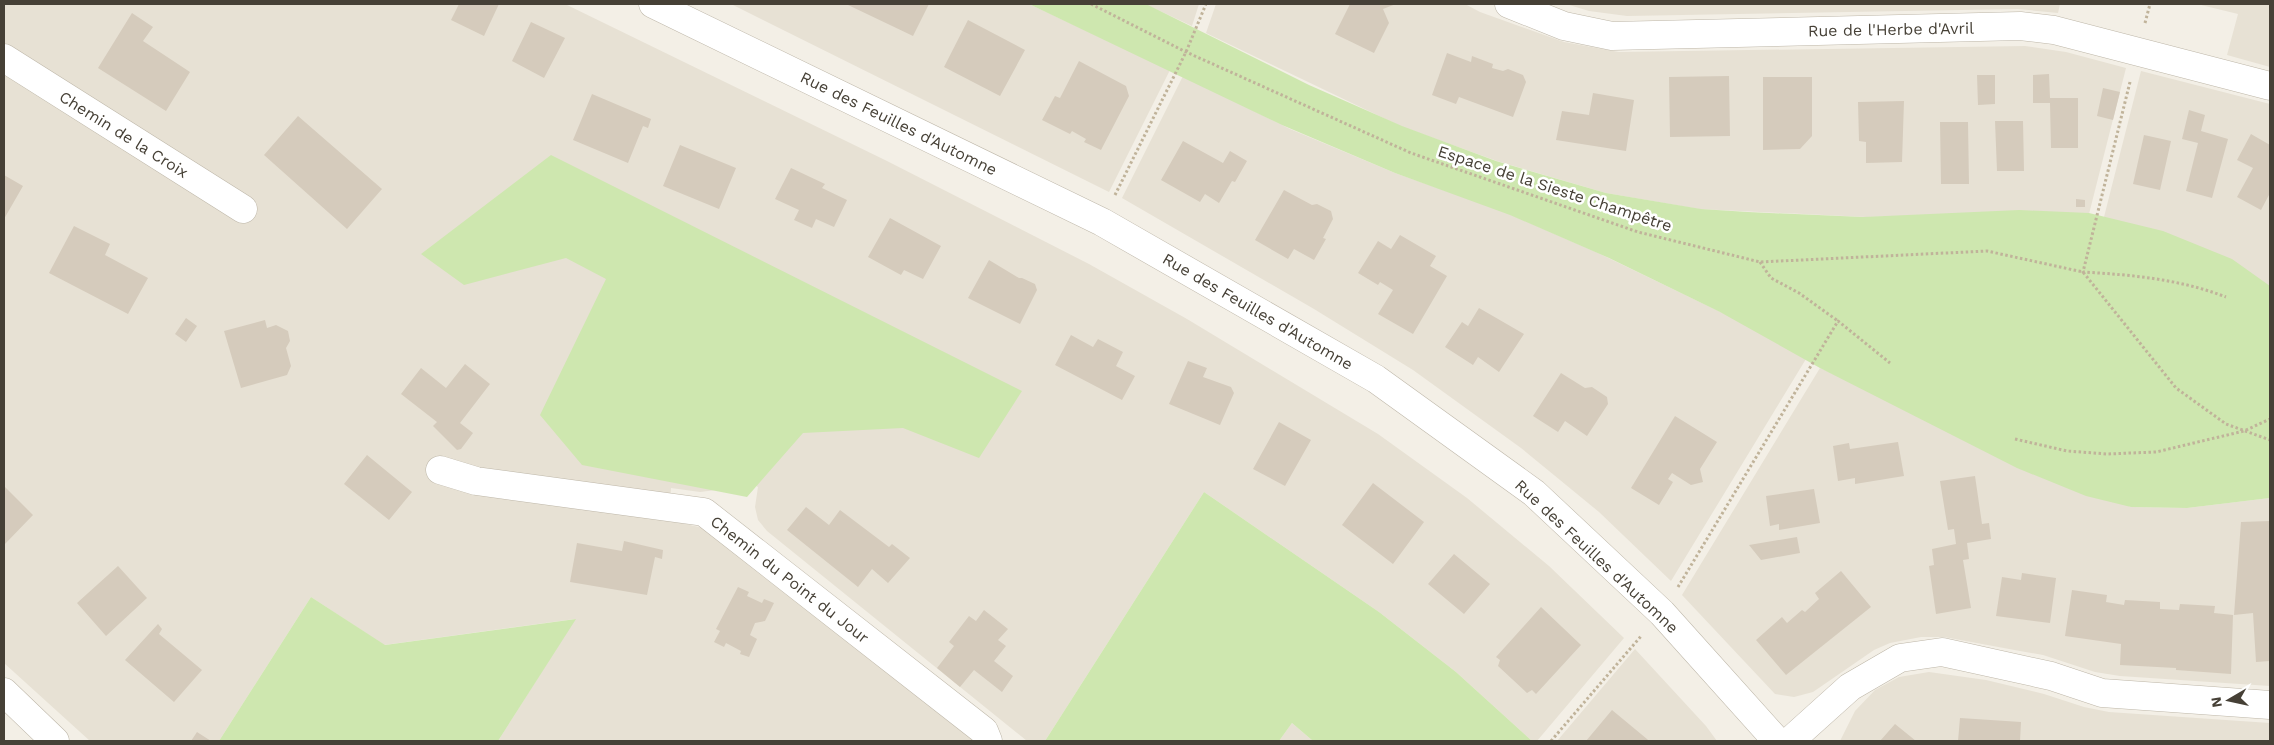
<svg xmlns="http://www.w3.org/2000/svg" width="2274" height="745" viewBox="0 0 2274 745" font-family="'Work Sans',sans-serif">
<rect width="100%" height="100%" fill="#f3efe6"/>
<path fill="#e7e1d4" d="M4,4H565L887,161L1089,264L1187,319L1378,434L1467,498L1549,566L1624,638L1537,741H1532L1456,672L1379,612L1204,492L1045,741H1027L767,531L758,520L755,507L758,487L732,473L716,490L700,492L671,488L669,520L711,530L979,741H498L575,619L384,645L311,597L219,741H90L4,663Z
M731,4H1029L1170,70L1109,192Z
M1145,4H1199L1192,26Z
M1216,4H1465L1480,12L1564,42L1619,52L2025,46L2066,52L2126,68L2089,214L1865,217L1699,209L1606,193L1497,161L1400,126L1206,33Z
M1566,4H2060L2058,13L2018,9L1627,16L1589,11Z
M2197,4H2270V67L2227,55L2238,14Z
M2141,71L2270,104V286L2104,217Z
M1183,76L1290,129L1395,173L1500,210L1598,253L1735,319L1806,359L1671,581L1599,512L1521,448L1413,370L1314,309L1122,198Z
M1820,368L2131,507L2187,508L2270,498V686L2120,676L2095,672L2043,655L2020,651L1944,637H1921L1890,643L1874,650L1813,692L1794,697L1775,694L1682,595Z
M1635,649L1706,726L1717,741H1557Z
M1929,672L1986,680L2044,694L2084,707L2109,712L2270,723V741H1840L1855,711L1875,690L1899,677Z
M1292,723L1313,741H1279Z"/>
<path fill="#cee7af" d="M1029,4H1146L1309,85L1402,126L1496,161L1606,193L1701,209L1748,212L1863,217L2019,210L2089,213L2163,231L2232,259L2270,286V498L2187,508L2131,507L2086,496L2017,468L1820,368L1720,312L1609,258L1510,215L1395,173L1282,125Z
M551,155L1022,391L979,458L903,428L803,433L747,497L582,465L540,415L606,279L566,258L464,285L421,254Z
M1204,492L1379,612L1456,672L1532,741H1313L1292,723L1279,741H1045Z
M311,597L385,645L576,619L498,741H219Z"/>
<path fill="#d5cbbc" d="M459,4H499L484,36L451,20Z
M846,4H929L913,36Z
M1350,4H1396L1383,9L1389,23L1374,53L1335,34Z
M132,13L153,27L143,41L190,72L166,111L98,68Z
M968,20L1025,50L1000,96L944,67Z
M531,22L565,38L544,78L512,61Z
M1447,53L1471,62L1472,56L1493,64L1492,68L1503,71L1508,69L1523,75L1526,82L1513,117L1459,97L1456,104L1432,95Z
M1079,61L1126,86L1129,96L1101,150L1084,142L1086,139L1072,131L1070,134L1042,120L1055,96L1060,98Z
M2049,74L2050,98H2078V148H2051L2050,103H2033V75Z
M1977,75H1995V104L1978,105Z
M1729,76L1730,136L1670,137L1669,77Z
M1763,77H1812V136L1800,149L1763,150Z
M2103,88L2120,92L2113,120L2097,116Z
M1593,93L1634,100L1626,151L1556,140L1562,111L1589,115Z
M592,94L651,119L648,128L643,126L628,163L573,140Z
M1904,101L1902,162L1866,163V142L1859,141L1858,102Z
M2189,110L2205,115L2201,131L2228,139L2212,198L2186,191L2198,143L2182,139Z
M298,116L382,189L347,229L264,155Z
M1995,121H2023L2024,171H1997Z
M1940,122H1968L1969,184H1941Z
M2251,134L2270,145V193L2261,210L2237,197L2253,168L2237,160Z
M2144,135L2171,141L2160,190L2133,184Z
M1183,141L1223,163L1230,151L1247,161L1235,182L1232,181L1219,203L1205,194L1200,202L1161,180Z
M680,145L736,168L719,209L663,186Z
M791,168L825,184L822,188L847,200L834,227L816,219L812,228L794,220L799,210L775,199Z
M4,175L23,186L4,219Z
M1284,190L1312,205L1317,204L1331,211L1333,219L1323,238L1326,239L1314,260L1294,249L1288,259L1255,240Z
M2076,199L2085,200V207H2076Z
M890,218L941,246L923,279L904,270L901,275L868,257Z
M74,226L110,244L105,255L148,278L128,314L49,273Z
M1400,235L1436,256L1430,266L1447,276L1413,334L1378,314L1393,290L1380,282L1378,285L1358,273L1378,241L1391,249Z
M989,260L1019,278H1022L1035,284L1037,290L1020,324L968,298Z
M1479,308L1524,334L1499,372L1478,357L1473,365L1445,347L1462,322L1468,326Z
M186,318L197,326L186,342L175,334Z
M265,320L267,328L276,325L288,331L290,341L286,348L291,366L287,375L241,388L224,331Z
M1071,335L1093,347L1098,339L1123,352L1116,366L1135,376L1122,400L1055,365Z
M1188,361L1207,368L1203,377L1231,387L1234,393L1220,425L1169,404Z
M465,364L490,384L460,423L473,433L461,449L457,450L433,426L437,422L401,394L421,368L446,388Z
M1561,373L1585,388L1592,387L1607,397L1608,404L1587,436L1565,421L1558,432L1533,416Z
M1675,416L1717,442L1700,469L1703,482L1691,485L1672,473L1668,479L1673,482L1659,505L1631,488Z
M1279,422L1311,440L1285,486L1253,469Z
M1898,442L1904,476L1855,484V478L1838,481L1833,446L1849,443L1850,449Z
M367,455L412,492L389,520L344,484Z
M1975,476L1982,524L1989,523L1991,539L1967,543L1969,559L1963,560L1971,608L1936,614L1929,566L1934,565L1932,549L1956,544L1954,529L1948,530L1940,481Z
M1373,483L1424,522L1393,564L1342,525Z
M4,486L33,515L4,545Z
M1814,489L1820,523L1779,530V524L1770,526L1766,496Z
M806,507L829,525L840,510L889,547L892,544L910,558L888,583L872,569L858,587L787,530Z
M2270,521V661L2256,662L2253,613L2234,615L2241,522Z
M1797,537L1800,553L1761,560L1749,545Z
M624,541L663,550L662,559L655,557L647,595L570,582L577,543L622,551Z
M1454,554L1490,584L1464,614L1428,584Z
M118,566L147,598L106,636L77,603Z
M1841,571L1871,607L1786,675L1756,640L1782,617L1787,623L1802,610L1805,612L1819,599L1815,593Z
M2022,573L2056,578L2050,623L1996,616L2002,577L2021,580Z
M738,587L749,592L747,596L762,603L764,599L774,603L765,621L755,623L750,635L757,639L749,657L740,654L741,651L726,643L724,647L714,642L720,631L716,629Z
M2072,590L2107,595L2106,602L2124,605L2125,600L2160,602V609L2179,610L2180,604L2215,606L2214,613L2233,615L2231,674L2176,670V668L2120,665L2121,644L2065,636Z
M1541,607L1581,645L1536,694L1532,690L1527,693L1498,666L1500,660L1496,657Z
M984,610L1008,629L998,640L1006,646L994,661L1013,676L1002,692L974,670L960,687L937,668L954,646L949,642L969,616L976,621Z
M158,624L162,629L159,634L202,670L174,702L125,660Z
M1612,710L1647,739L1649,741H1586Z
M1960,718L2021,722L2020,741H1958Z
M1895,724L1916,741H1880Z
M197,732L211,741H191Z"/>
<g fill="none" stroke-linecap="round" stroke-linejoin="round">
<defs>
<path id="minor" d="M653,4L1102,222L1376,379L1534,493L1662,613L1777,741
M1509,4L1564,26L1612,36L2020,26L2054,30L2270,86
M4,58L243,209
M440,470L476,481L704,512L984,731L988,741
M4,692L55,741
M1790,741L1850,687L1900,658L1942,652L2051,676L2102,693L2270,705"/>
</defs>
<use href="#minor" stroke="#beb7a9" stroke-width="29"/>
<path stroke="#c0b39a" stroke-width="3" stroke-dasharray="2.5 2.5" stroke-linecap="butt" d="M1091,4L1186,52L1411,153L1638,232L1760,262L1987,251L2083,272L2176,388L2226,424L2270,440
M2145,23L2150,4
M2130,82L2083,272C2133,275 2179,279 2226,297
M1115,195L1186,52L1206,4
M1760,262L1771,278L1799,293L1838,321
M2015,439L2067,451L2107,454L2156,452L2244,431L2270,419
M1678,587L1838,321L1890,363
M1551,741L1642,635"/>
<use href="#minor" stroke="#fff" stroke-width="28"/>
</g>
<g text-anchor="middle" stroke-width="5" stroke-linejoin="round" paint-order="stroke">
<g font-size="16" fill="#464036" stroke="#fff">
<text transform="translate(1891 29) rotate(-1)" y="6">Rue de l'Herbe d'Avril</text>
<text transform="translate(899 123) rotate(26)" y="6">Rue des Feuilles d'Automne</text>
<text transform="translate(124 134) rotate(32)" y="6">Chemin de la Croix</text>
<text transform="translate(1555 188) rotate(18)" y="6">Espace de la Sieste Champêtre</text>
<text transform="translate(1258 311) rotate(30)" y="6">Rue des Feuilles d'Automne</text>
<text transform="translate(1597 556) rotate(43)" y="6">Rue des Feuilles d'Automne</text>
<text transform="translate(790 579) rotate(38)" y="6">Chemin du Point du Jour</text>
</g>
</g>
<rect width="2274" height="745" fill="none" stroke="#464036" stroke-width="10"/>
<g transform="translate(2229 700) rotate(261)" stroke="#ffffff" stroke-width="4" paint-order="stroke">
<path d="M0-4L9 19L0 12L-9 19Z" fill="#464036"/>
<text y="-8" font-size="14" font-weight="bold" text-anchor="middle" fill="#464036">N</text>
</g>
</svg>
